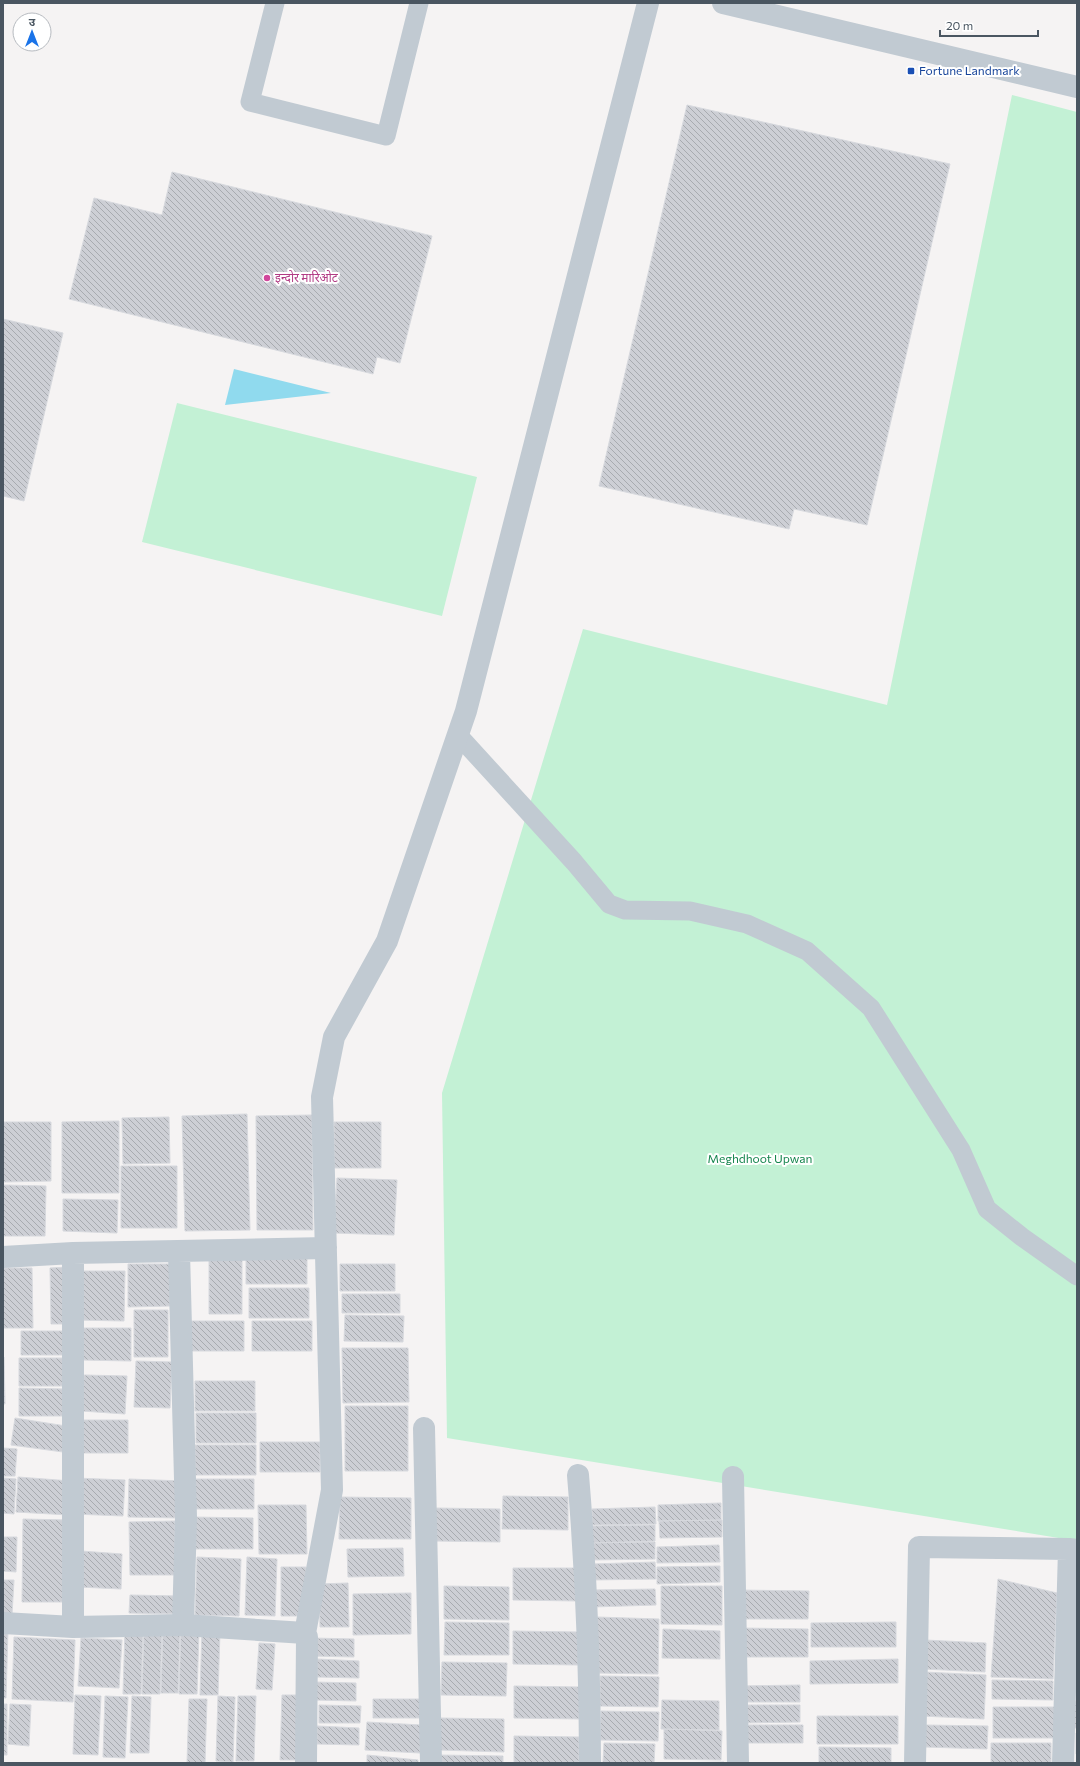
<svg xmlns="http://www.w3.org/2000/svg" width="1080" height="1766" viewBox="0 0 1080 1766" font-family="Commissioner,'Noto Sans Devanagari',sans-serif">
<defs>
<pattern id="building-back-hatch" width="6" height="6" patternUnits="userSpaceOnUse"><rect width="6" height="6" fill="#cdcfd5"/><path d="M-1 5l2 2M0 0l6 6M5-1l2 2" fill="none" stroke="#a8abb0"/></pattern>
</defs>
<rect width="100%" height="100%" fill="#f5f3f3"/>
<path fill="#c3f1d5" d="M1012,95L1077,112V1541L447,1438L442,1093L583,629L887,705Z
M177,403L477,477L442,616L142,542Z"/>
<path fill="#90daee" d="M234,369L331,393L225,405Z"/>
<path fill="url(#building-back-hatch)" stroke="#d7d9de" d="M687,105L950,164L867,525L794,509L789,529L599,486Z
M172,172L432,236L400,363L377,357L373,374L69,299L94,198L162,215Z
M3,319L63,333L24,501L3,496Z
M247,1114L250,1230L185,1231L182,1116Z
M312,1115L313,1230H257L256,1116Z
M169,1117L170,1163L123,1164L122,1118Z
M119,1121V1193H62V1122Z
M3,1122H51V1181L3,1182Z
M334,1122H381V1168H334Z
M121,1166H177V1228H121Z
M337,1178L397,1180L394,1235L334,1233Z
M3,1185L46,1186L45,1236H3Z
M63,1199L118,1200L117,1233L63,1231Z
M246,1254H307V1284H246Z
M209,1259H242V1314H209Z
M128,1264H170V1306L128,1307Z
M340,1264H395V1291H340Z
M69,1267L71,1324H51L50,1268Z
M3,1268H32L33,1328H3Z
M77,1271H125L124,1321L76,1320Z
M249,1288H309V1318H249Z
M342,1294H400V1313H342Z
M134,1310H168V1357H134Z
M345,1315L404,1316L403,1342L344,1341Z
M184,1321H244V1351H184Z
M252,1321H312V1351H252Z
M83,1328H131V1361L82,1360Z
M21,1331H71V1355H21Z
M342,1348H408L409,1402L343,1403Z
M3,1357H4L5,1404H3Z
M19,1358H70L69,1386H19Z
M136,1361L172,1362L170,1408L134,1407Z
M84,1375L127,1376L125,1414L82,1411Z
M195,1381H255V1411H195Z
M19,1388L66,1389V1416H19Z
M345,1406H408V1471H345Z
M196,1413H256V1443H196Z
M15,1418L66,1426L63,1452L11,1445Z
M80,1420H128V1453H80Z
M260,1442H320V1472H260Z
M195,1445H256V1475H195Z
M3,1448L17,1449L15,1476H3Z
M18,1477L71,1481L69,1515L16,1512Z
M3,1478L16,1479L14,1514L3,1513Z
M75,1478L125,1480L123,1516L74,1514Z
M129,1479L182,1481L181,1518L128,1517Z
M194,1479H254V1509H194Z
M503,1496L568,1497V1530L502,1529Z
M340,1497L411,1498V1539H339Z
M721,1503V1520L658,1521V1505Z
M258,1505H306L307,1554H259Z
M655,1507L656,1524L592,1525V1509Z
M435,1508L500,1509V1542L435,1541Z
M192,1517L253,1518V1549H192Z
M23,1519L68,1520V1602H22Z
M722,1520V1537L660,1538L659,1521Z
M175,1521V1575H130L129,1522Z
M655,1525V1541L592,1543L591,1526Z
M3,1537H17L16,1572L3,1571Z
M655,1542V1559L592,1560L591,1543Z
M719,1545L720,1562L657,1563V1547Z
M403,1548L404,1576L348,1577L347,1549Z
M81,1551L122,1554L121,1589L79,1587Z
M197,1557L241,1559L239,1616L195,1615Z
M247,1557L277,1559L275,1616L245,1615Z
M655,1562L656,1579L592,1580V1564Z
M720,1566V1582L657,1584V1567Z
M281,1567H306V1616H281Z
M513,1568H579L578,1601L513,1600Z
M998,1579L1057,1593L1053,1679L991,1677Z
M3,1580H14L12,1615H3Z
M348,1583L349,1627H320L319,1584Z
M444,1586L509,1587V1620L444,1619Z
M661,1586H722V1625L661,1624Z
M655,1589L656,1605L592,1607V1590Z
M737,1590L809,1591L808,1619H737Z
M411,1593V1634L353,1635V1594Z
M130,1595L179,1596V1614L129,1613Z
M597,1617L659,1619L658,1674L596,1673Z
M445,1622L509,1623V1655H444Z
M896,1622V1647H811V1623Z
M163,1628H180L178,1693H161Z
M742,1628L808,1629V1657H742Z
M3,1629H8L6,1698H3Z
M125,1629L143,1630L141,1694H123Z
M144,1629H162L160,1694H142Z
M181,1629L199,1630L197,1694H179Z
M663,1629L720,1631V1659L662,1658Z
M202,1630L220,1631L218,1695H200Z
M513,1631L579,1632L578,1665L513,1664Z
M14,1637L75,1640L73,1702L12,1699Z
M81,1638L122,1640L119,1688L78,1686Z
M312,1638L354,1639V1657L312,1656Z
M925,1640L986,1643L985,1672L924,1669Z
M259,1643L275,1644L272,1690L256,1689Z
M317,1659L359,1661V1678L317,1677Z
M898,1659V1683L810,1684V1661Z
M442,1662L507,1663L506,1696L441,1695Z
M924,1672L986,1675L984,1719L922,1716Z
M600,1676L659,1677L658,1707L600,1706Z
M992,1680L1053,1681V1700L992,1699Z
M314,1682L356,1683V1701L314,1700Z
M800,1685V1702H740V1686Z
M514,1686L580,1687L579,1719L514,1718Z
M75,1695L101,1696L98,1755L73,1754Z
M282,1695H300L298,1760H280Z
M105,1696L128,1697L125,1758L103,1757Z
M132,1696L151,1697L149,1753H130Z
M218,1696L235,1697L233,1762L216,1761Z
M238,1696H256L254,1761H236Z
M189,1699H207L205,1763H187Z
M373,1699H424V1718H373Z
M662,1700L719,1701V1730L661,1729Z
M1074,1701H1077V1728H1073Z
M3,1704H7V1755H3Z
M10,1704L31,1705L29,1746L8,1744Z
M319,1705L361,1706L360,1723H319Z
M740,1705H800V1722L740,1723Z
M993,1707H1055V1738H993Z
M601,1711L659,1712L658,1741L600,1740Z
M817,1716H898V1744H817Z
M440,1718L504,1719V1752L439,1750Z
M367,1722L421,1725L420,1753L365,1750Z
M744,1725H803V1743H744Z
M925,1725L988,1726L987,1749L925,1747Z
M317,1726L359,1728V1745L317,1744Z
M664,1729L722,1731L721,1760L664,1759Z
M1076,1733H1077V1754H1076Z
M514,1736L579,1737V1763H514Z
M604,1743L655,1744L654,1763H603Z
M991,1743H1051V1763H991Z
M819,1747L891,1748V1763H819Z
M367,1755L418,1760V1763H367Z
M438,1755L503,1756V1763H438Z
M724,1762V1763H667Z"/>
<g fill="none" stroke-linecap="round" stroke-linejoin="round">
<path stroke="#c1cad2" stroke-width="19" d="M275,3L250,102L386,136L419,3
M458,735L574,862L609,904L625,910L690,911L747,924L807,951L871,1008L961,1150L987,1209L1022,1237L1077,1276"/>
<path stroke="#c1cad2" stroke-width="22" d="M723,3L1077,87
M179,1252L186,1517L183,1625
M73,1253V1627
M3,1257L73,1253L326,1248
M424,1428L431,1763
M578,1475C586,1571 590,1667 590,1763
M733,1477L738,1763
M3,1623L73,1627L183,1625L305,1633
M306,1763L307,1637L305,1633L332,1490L322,1097L334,1037L387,941L466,711L648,3
M915,1763L919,1547L1069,1549L1077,1550
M1063,1763L1069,1549"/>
</g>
<rect fill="#1a4fb4" stroke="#fff" stroke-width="1.5" x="907" y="67" width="8" height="8" rx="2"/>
<circle fill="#d1479c" stroke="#fff" stroke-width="1.5" cx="267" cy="278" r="4"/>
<g text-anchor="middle" stroke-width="4" stroke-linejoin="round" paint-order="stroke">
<g font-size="12" fill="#164399" stroke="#fff" text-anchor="start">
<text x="919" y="75">Fortune Landmark</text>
</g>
<g font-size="12" fill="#b23c85" stroke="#fff" text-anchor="start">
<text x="275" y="282">इन्दोर मारिओट</text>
</g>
<g font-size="12" fill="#17864f" stroke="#fff">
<text x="760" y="1163">Meghdhoot Upwan</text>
</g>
</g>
<rect width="1080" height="1766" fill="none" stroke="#4a5661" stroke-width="8"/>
<g transform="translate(32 32)"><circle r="19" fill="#ffffff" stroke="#b7bbc0"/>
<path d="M0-3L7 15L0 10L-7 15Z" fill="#1a73e8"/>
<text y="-6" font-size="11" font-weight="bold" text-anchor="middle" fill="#4a5661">उ</text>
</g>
<path d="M940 30v6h98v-6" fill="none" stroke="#4a5661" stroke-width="2"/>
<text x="946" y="30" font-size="12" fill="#4a5661" stroke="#ffffff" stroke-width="3" paint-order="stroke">20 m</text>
</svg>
